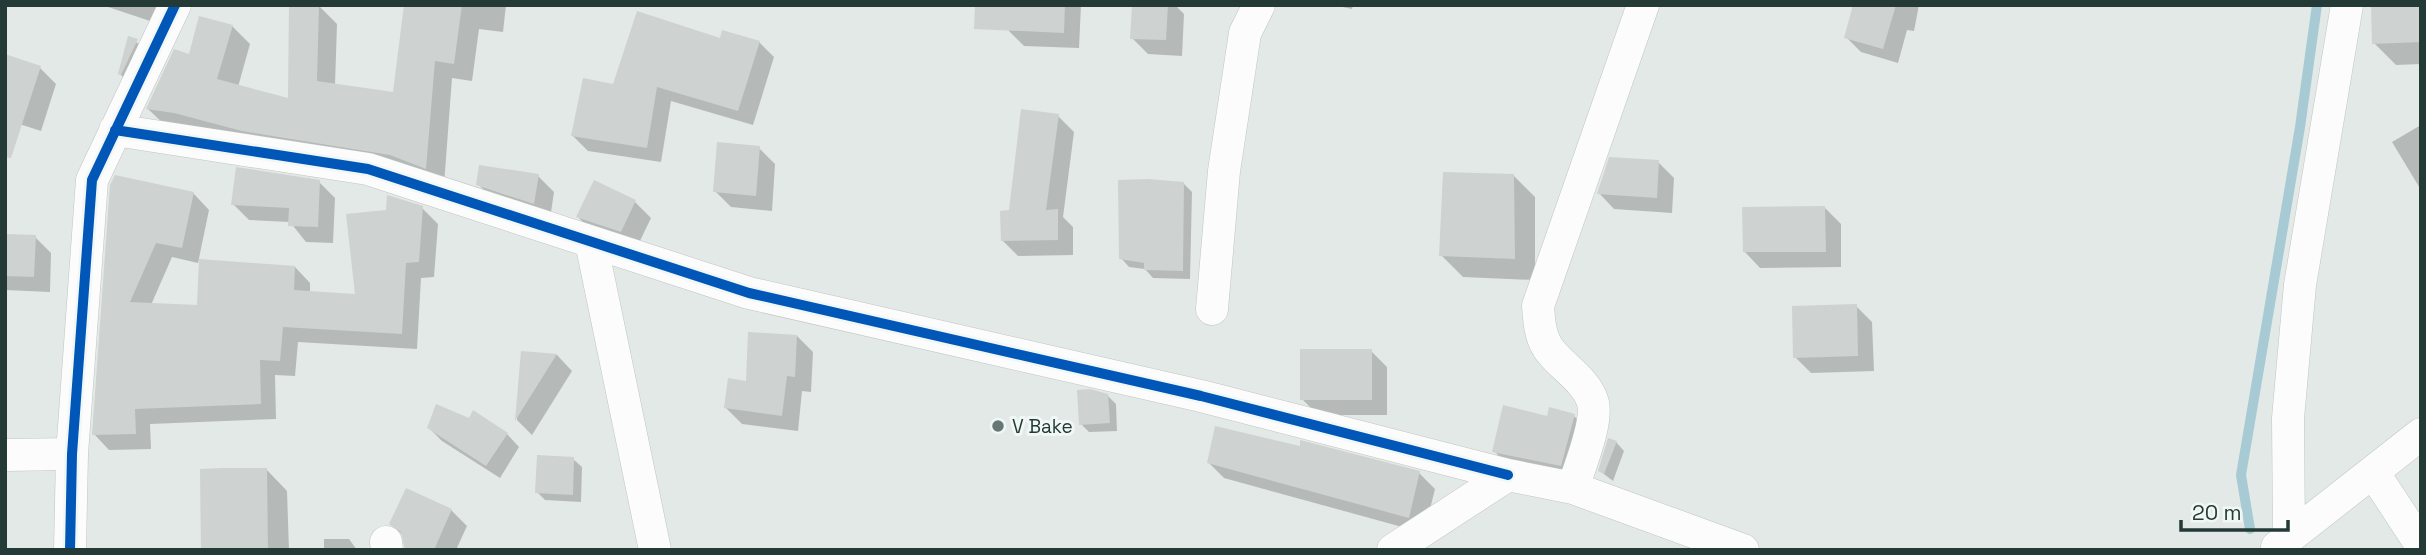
<svg xmlns="http://www.w3.org/2000/svg" width="2426" height="555" viewBox="0 0 2426 555" font-family="'Space Grotesk',sans-serif">
<rect width="100%" height="100%" fill="#e3e9e6"/>
<path fill="#0003" d="M102,5H165L159,24Z
M405,5H506L503,32L479,29L472,81L452,78L444,185L166,126L148,109L190,56L232,26L250,44L238,87L290,100L319,6L337,24L335,85L394,94Z
M1009,5H1081L1079,48L1024,46L1008,30Z
M1134,5H1175L1184,14L1182,56L1148,54L1132,38Z
M1333,5H1353L1352,9Z
M1851,5H1919L1914,31L1907,30L1898,63L1861,52L1846,37L1854,10Z
M2421,5V64L2396,65L2374,43Z
M130,38L146,49L128,82L120,74Z
M721,40L759,42L774,57L753,125L671,101L661,162L588,151L573,136L614,86Z
M40,68L56,84L41,131L7,120Z
M1058,116L1074,132L1063,217L1073,227V255L1018,256L1002,240L1010,212Z
M2421,125V190L2392,142Z
M759,148L775,164L772,211L731,207L715,191Z
M1658,162L1674,178L1672,213L1614,209L1599,193Z
M538,176L554,192L550,219L494,200L478,184Z
M1514,176L1535,197V280L1463,277L1441,255Z
M116,177L194,194L209,210L198,263L172,257L151,305L199,306L295,267L310,283V293L357,296L422,208L438,224L434,277L421,278L417,349L298,342L295,376L275,375L276,419L150,424L151,449L109,450L94,434Z
M319,182L335,198L333,243L306,242L290,222L249,220L233,204Z
M595,182L635,202L651,218L637,247L594,233L578,217Z
M1184,184L1192,192L1190,279L1153,278L1145,269L1129,267L1121,258Z
M1825,208L1841,224V267L1760,268L1745,252Z
M5,235L35,237L51,253L50,292L5,290Z
M1856,306L1872,322L1874,371L1811,373L1795,357Z
M797,336L813,352L811,392L802,391L798,431L742,424L726,408Z
M1371,351L1387,367V415H1318L1302,399Z
M522,353L557,355L572,371L532,435L517,420Z
M1107,395L1116,404L1117,431L1089,432L1081,424Z
M1574,416L1590,432L1577,481L1510,467L1494,451Z
M429,428L507,434L519,447L500,478L442,441Z
M1616,442L1624,451L1613,481L1600,471Z
M1301,448L1419,473L1435,489L1424,533L1224,478L1208,462Z
M573,459L582,467L581,502L545,500L537,492Z
M266,469L287,491L289,550H203Z
M451,510L467,526L456,550H406V538L391,524Z
M324,539H349L357,550H324Z"/>
<g fill="none" stroke-linecap="round" stroke-linejoin="round">
<path stroke="#a7cad4" stroke-width="10" d="M2250,529L2241,475L2300,127L2317,5"/>
</g>
<path fill="#ced2d1" d="M289,5H319L317,81L393,92L404,5H462L454,64L435,61L426,169L390,155L242,131L174,113L146,109L174,49L189,54L199,16L233,25L217,79L288,98Z
M975,5H1065L1064,33L974,29Z
M1132,5H1168L1166,40L1130,39Z
M1853,5H1896L1883,49L1844,38Z
M2371,5H2421V42L2372,44Z
M637,11L720,38L722,30L760,41L738,111L657,87L647,148L571,136L583,78L613,84Z
M128,36L138,39L121,75L118,74Z
M5,54L41,66L11,158L5,157Z
M1021,109L1059,114L1046,210L1058,209V240L1001,241L1000,211L1009,210Z
M717,142L760,146L756,196L713,192Z
M1609,157L1659,160L1657,198L1597,194Z
M479,165L539,174L534,204L476,185Z
M236,167L320,180L318,227L288,226L289,208L231,205Z
M1443,172L1514,174L1515,259L1439,256Z
M115,175L194,192L182,248L156,243L130,302L197,305L199,259L295,266L294,290L355,294L346,214L386,210L387,195L423,206L419,262L406,263L402,334L283,327L280,361L260,360L261,404L135,409L136,434L92,435L110,185Z
M1148,179L1184,182L1183,271L1144,270V263L1119,259L1118,180Z
M594,180L636,200L621,232L576,217Z
M1825,206L1826,252H1743L1742,207Z
M5,234L36,235L34,277L5,276Z
M1857,304L1858,356L1793,358L1792,306Z
M748,332L797,335L795,377L787,376L782,416L724,408L728,378L746,381Z
M1300,349H1372V400H1300Z
M521,351L557,354L515,421Z
M1090,389L1108,394L1110,423L1079,425L1077,390Z
M436,404L469,418L473,410L508,433L486,466L427,428Z
M1503,405L1547,416L1549,407L1575,414L1561,466L1492,452Z
M1215,426L1300,446V440L1420,471L1409,518L1207,463Z
M1608,438L1617,441L1604,474L1598,471Z
M537,455L574,457L573,495L535,493Z
M223,468H267L268,550H201L200,469Z
M406,488L452,509L434,550H405L401,532L389,524Z"/>
<g fill="none" stroke-linecap="round" stroke-linejoin="round">
<defs>
<path id="street" d="M115,130L368,169L749,293L1201,396L1508,475
M591,242L655,550
M1212,309L1224,171L1245,33L1259,5
M5,455L72,454
M2373,472L2421,545
M1573,488C1579,468 1598,423 1593,403C1587,380 1560,366 1548,348C1540,336 1539,320 1538,306L1643,5
M2289,536L2288,418L2300,285L2347,5
M386,542L387,550
M2277,547L2421,434
M70,550L72,454L92,180L175,5
M1393,550L1508,475L1573,488L1743,550"/>
</defs>
<use href="#street" stroke="#c0c5c3" stroke-width="33"/>
<use href="#street" stroke="#fbfcfb" stroke-width="32"/>
<defs>
<path id="cycleway" d="M115,130L368,169L749,293L1201,396L1508,475
M70,550L72,454L92,180L175,5"/>
</defs>
<use href="#cycleway" stroke="#f1f7f5" stroke-width="15"/>
<use href="#cycleway" stroke="#0057b8" stroke-width="10"/>
</g>
<circle fill="#667774" stroke="#f1f7f5" stroke-width="2.5" cx="998" cy="426" r="7"/>
<g text-anchor="middle" stroke-width="6" stroke-linejoin="round" paint-order="stroke">
<g font-size="19" fill="#233a36" stroke="#f1f7f5" text-anchor="start">
<text x="1012" y="433">V Bake</text>
</g>
</g>
<rect width="2426" height="555" fill="none" stroke="#233a36" stroke-width="14"/>
<path d="M2181 520v10h107v-10" fill="none" stroke="#233a36" stroke-width="3.5"/>
<text x="2192" y="520" font-size="21" fill="#233a36" stroke="#f1f7f5" stroke-width="5" paint-order="stroke">20 m</text>
</svg>
